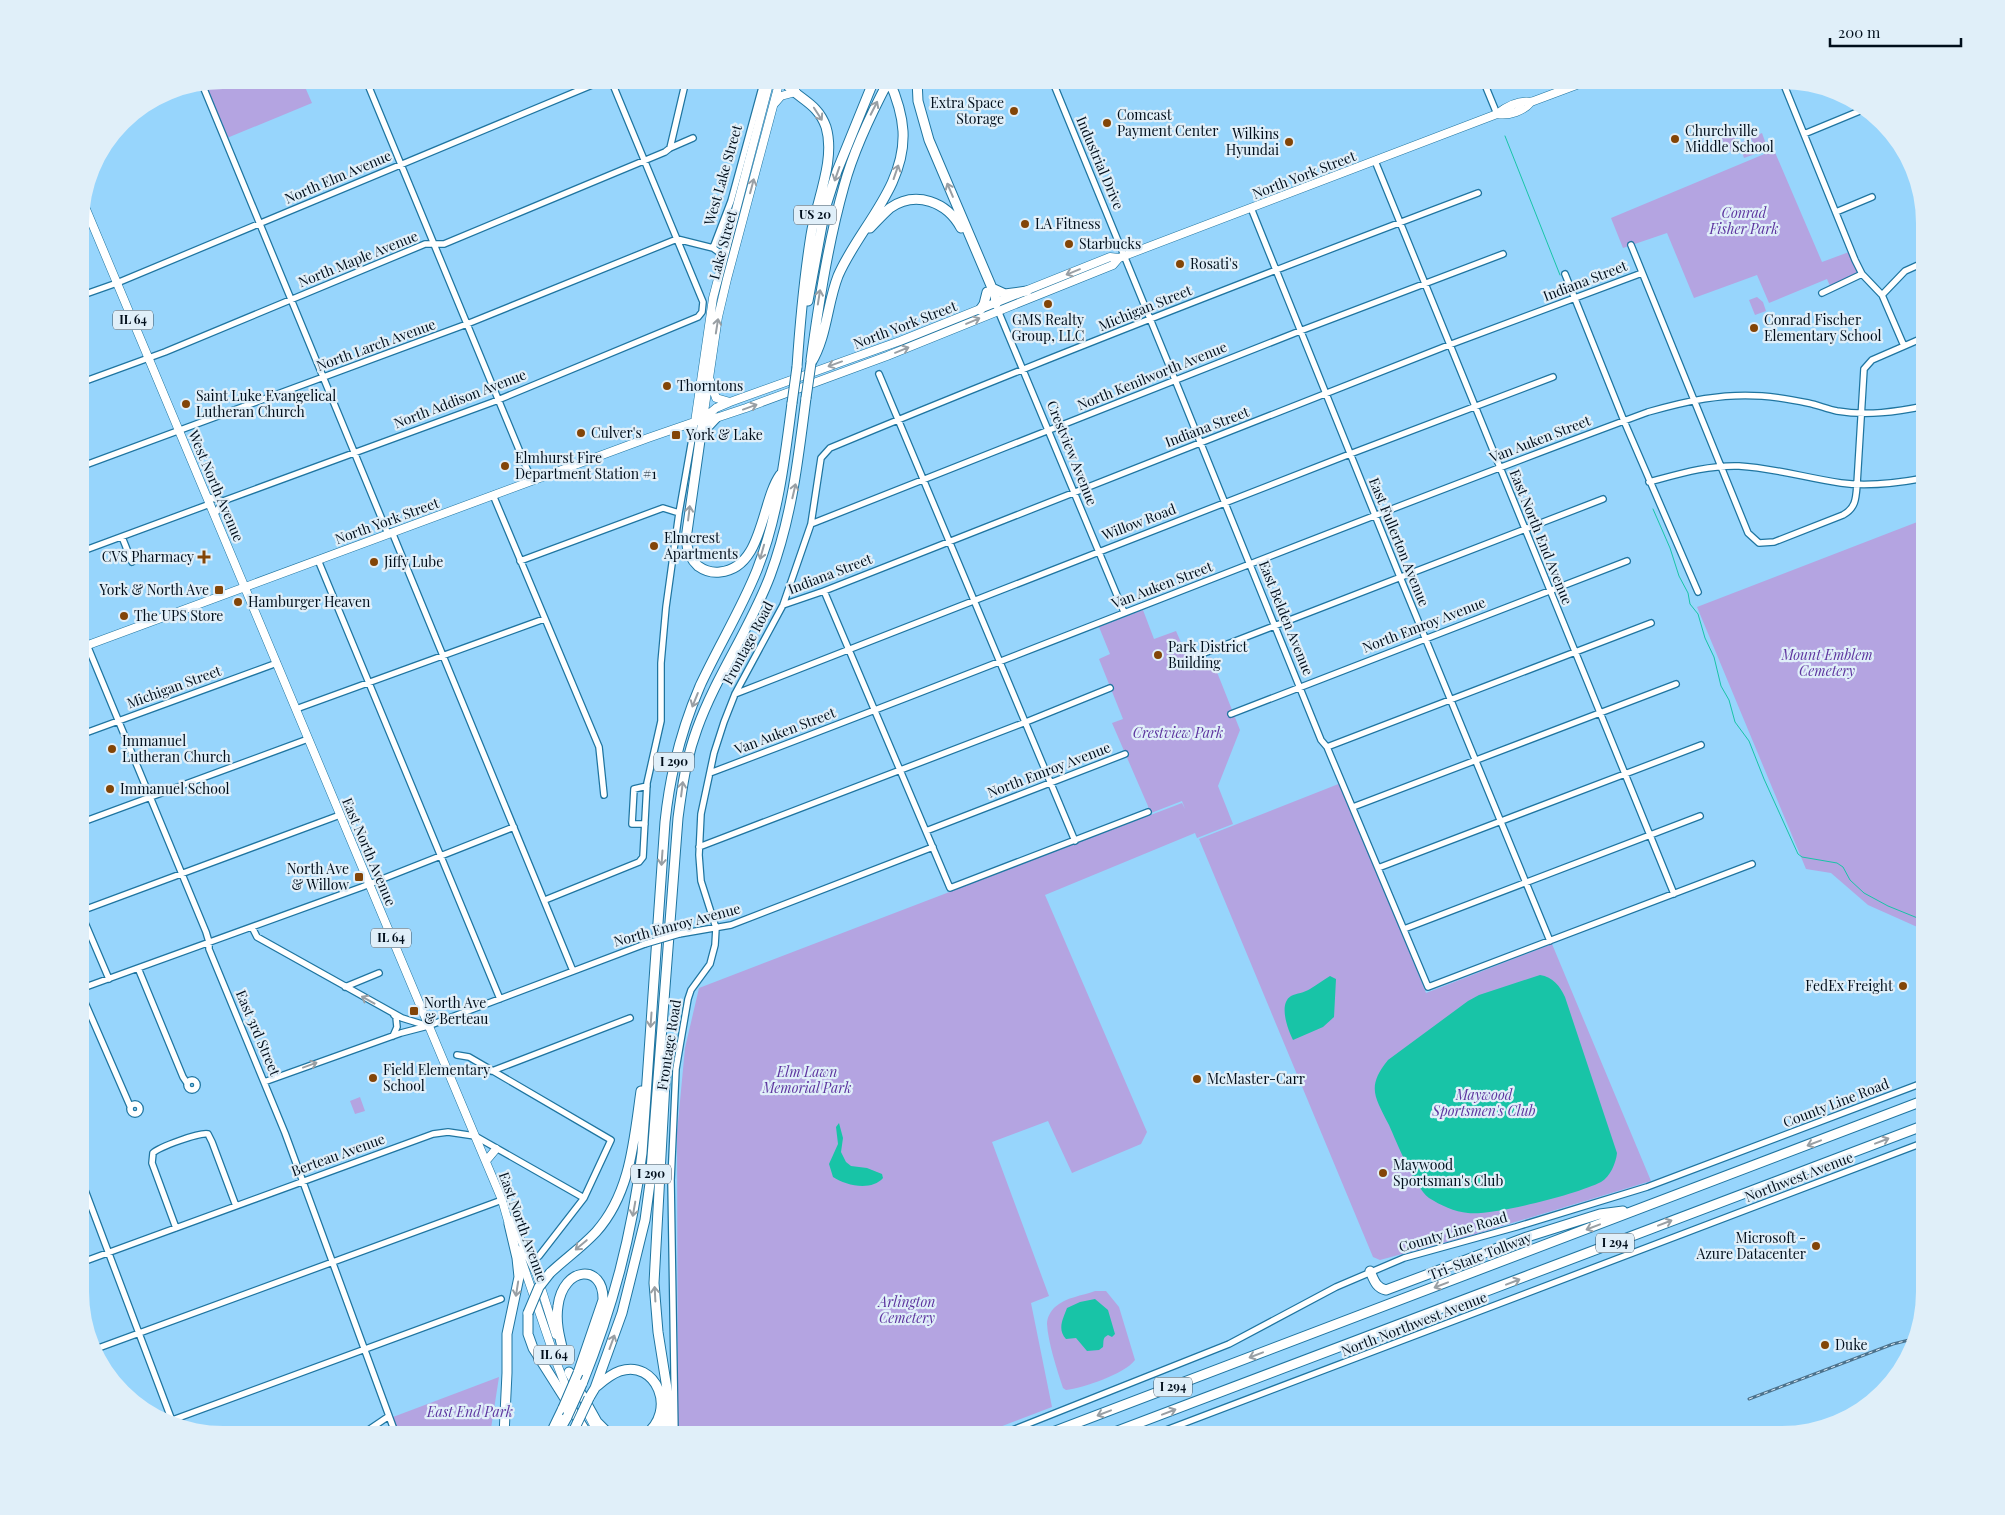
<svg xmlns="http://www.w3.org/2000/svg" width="2005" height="1515" viewBox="0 0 2005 1515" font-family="'Playfair Display',serif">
<rect width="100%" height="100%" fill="#97d5fc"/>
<path fill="#b4a4e1" d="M223,80H302L312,103L227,138L204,84Z
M1733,132L1738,149L1726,153L1721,135Z
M1762,133L1768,150L1757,154L1751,138Z
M1750,139L1755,154L1744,158L1739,143Z
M1774,150L1822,262L1849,252L1858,271L1856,274L1830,286L1827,279L1769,303L1757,275L1694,298L1667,233L1623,248L1611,218Z
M1757,297L1763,302L1766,311L1755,315L1749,300Z
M1925,519V932L1924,930L1868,905L1831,873L1806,869L1697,607Z
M1143,610L1154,639L1176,631L1191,665L1211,657L1240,730L1218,786L1233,824L1197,838L1195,833L1045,895L1147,1132L1141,1144L1072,1173L1048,1121L992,1142L1049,1296L1031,1303L1052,1407L979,1435H678L677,1133L685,1048L699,988L1182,803L1185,809L1182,801L1151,813L1112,723L1123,719L1099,659L1110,654L1099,627Z
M1341,783L1426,993L1552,944L1651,1181L1469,1236L1380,1260L1373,1257L1199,839Z
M360,1097L365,1111L355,1114L350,1101Z
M1095,1291H1106L1119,1307L1135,1360C1125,1374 1083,1388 1066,1390L1063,1388C1057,1370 1048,1342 1047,1324C1047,1317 1051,1311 1055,1307C1066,1297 1082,1296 1095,1291Z
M499,1377L490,1435H403L402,1431L398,1432L393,1417Z"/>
<path fill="#18c4a7" d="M1540,975C1553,977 1560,986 1565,997L1617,1153C1616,1163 1610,1177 1601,1182C1578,1194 1492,1216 1468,1213C1455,1212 1440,1205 1429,1198C1414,1186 1397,1143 1389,1125C1375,1097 1366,1087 1388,1060L1468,1001L1479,995Z
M1330,976L1336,979L1334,1017L1323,1027L1293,1040C1288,1030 1278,1004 1291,996C1297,993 1304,993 1310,989C1317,985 1323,980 1330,976Z
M839,1123L843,1138L841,1152L846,1162L851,1166L867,1168L882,1174L883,1178C872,1191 846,1186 833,1177L829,1164L838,1144L836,1127Z
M1095,1299L1108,1310L1115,1334L1112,1337L1108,1335C1102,1338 1104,1341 1103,1347L1099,1350L1087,1351L1076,1338L1066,1339C1057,1329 1063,1319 1067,1308L1080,1302Z"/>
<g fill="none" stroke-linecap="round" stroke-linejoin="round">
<path stroke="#18c4a7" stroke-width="1" d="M1505,136L1560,275
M1653,509L1670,548L1679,576L1688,593L1690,604L1698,614L1705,638L1714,657L1721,686L1729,700L1735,722L1749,741L1764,779L1798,854L1802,857L1837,863L1843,867L1850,880L1864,893L1888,906L1925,921"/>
<defs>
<path id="minor" d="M366,80L532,481
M1052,80C1142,300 1233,519 1321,740L1327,747L1428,987L1752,864
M1483,80L1497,114
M1782,80L1855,260L1862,274L1882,295L1904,346
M368,83L376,80
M202,84L388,534
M614,86L629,80
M1804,134L1867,108
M670,148L686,80
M1375,161L1674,894
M1251,208L1400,577L1550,941
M1836,212L1872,197
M1631,245L1748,533L1759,543L1774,542L1843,515C1856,508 1856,498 1857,484L1864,369L1872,360L1925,337
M713,248L731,201L764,80
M1565,274L1624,421L1698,592
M1822,293L1862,274
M1882,295L1905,271L1925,262
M80,296L117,283L604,80
M997,308L1124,612
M879,374L1075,841
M80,383L165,352L425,244H444L665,152L670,148L693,138
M80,467L467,324L677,239L713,248L724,256
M1649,482C1679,474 1708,465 1739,466C1774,468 1807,478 1841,483C1869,487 1898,483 1925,478
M493,495L599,747L604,795
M208,497L223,501L493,402L698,317L702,312L703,302L611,80
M215,514L223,501
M811,524L1300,331L1503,254
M392,532L573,971
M122,537L132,562
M80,552L210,504
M318,560L500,999
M520,561L663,508L679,513
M824,591L950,888L1148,812
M783,605L824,591L1449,345L1642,273
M80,628L206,932L209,942V949L285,1133L396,1435
M1194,657L1603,499
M735,694L1350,454L1553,377
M296,709L544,619
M1231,714L1627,561
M80,735L277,663
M1327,747L1651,623
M710,773C1023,655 1334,528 1648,412C1687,401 1722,393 1762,396C1777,397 1793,400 1808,403C1818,405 1827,409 1837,411C1867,416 1896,412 1925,406
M1353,807L1676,684
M80,823L308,739
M645,824H632L634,789L647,786
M926,831L1125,754
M699,847L1026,722L1110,688
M1378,868L1701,745
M545,900L639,862L643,857L647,783L661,721V663L666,607L679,513L695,422
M80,911L109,979
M81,911L340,815
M252,927L257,937L402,1018L428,1026
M1404,929L1700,816
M679,934L731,925L933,847
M138,968L183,1077L187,1083
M345,987L379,973
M80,989L362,887L514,827
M80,991L130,1106
M393,1036L397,1027L396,1017L394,1015
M457,1055L469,1057L611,1140L584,1198L539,1256
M492,1071L630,1018
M187 1085a5 5 0 1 1 10 0a5 5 0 1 1-10 0Z
M264,1082L401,1033L428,1026L645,944
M130 1109a5 5 0 1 1 10 0a5 5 0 1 1-10 0Z
M80,1177L174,1426
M176,1228L152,1163L153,1153C159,1147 200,1132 208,1134L212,1142L236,1206
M80,1263L433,1134L448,1132L475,1136L584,1198
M93,1350L502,1200
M167,1422L501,1299
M361,1435L389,1416
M675,1435L671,1180L676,1069L688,999L691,990L710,964L715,945L716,928L701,881L699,855L701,814L714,753L724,722L735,694L783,605L811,524L821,458L830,448C1044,359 1261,275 1478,193
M1000,1435L1229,1344L1336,1287L1404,1258L1516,1227L1647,1187L1925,1082
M1153,1435L1925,1142"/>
<path id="major" d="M775,103L781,96L796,92
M1497,114C1509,116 1524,111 1531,102
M83,202L483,1155L502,1200L510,1228
M710,380L716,398L730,402
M703,419L716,408L730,402L900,341L1110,257L1119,258L1497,114C1506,107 1519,100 1531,102L1590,80
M703,419L718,317L727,279L780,80
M695,422L713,298L770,80
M80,648L648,438L703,419L716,418L746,408L887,356L1113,265L1119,258
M486,1161L496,1149
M512,1220L537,1275L556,1335
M518,1250L557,1364L570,1397
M585,1408L599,1435"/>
<path id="highway" d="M783,80C796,99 817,101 826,127C836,160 816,202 811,235C804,279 800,323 797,367
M917,80L918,101L929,140L995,295L996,304
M870,228C877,221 883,214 890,208C916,190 947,202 961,228
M992,288L1005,294L1027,291
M808,301L825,209L837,171L874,80
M980,310L984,304L987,292
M811,360C819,302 828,243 844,186C854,149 871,114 889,80
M811,363C827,337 827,304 838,276C858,229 906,187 903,131C902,114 896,96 889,80
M703,419L686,539C687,549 690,559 698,566C705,571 712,573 720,572C763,568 761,502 780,475
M701,434L716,418
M666,1064L654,1283L658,1332L668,1395L670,1435
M1370,1271C1374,1280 1376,1288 1386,1290L1527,1237L1600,1214L1623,1211
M550,1273C565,1259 582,1247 596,1232C631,1193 634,1139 641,1091
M528,1313V1334L533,1348L588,1435
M565,1359C561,1342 555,1324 558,1306C563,1266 604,1263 603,1300L578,1373
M569,1372L597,1422L610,1435
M582,1384C613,1307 632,1235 642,1153L665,822C670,774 681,730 700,686C718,647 741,610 757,570C778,517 785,458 792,403
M597,1386C604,1380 611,1374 620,1371C656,1359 678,1411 645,1435
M589,1398L595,1388L622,1313L630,1281L645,1220L650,1183L678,818C682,788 686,759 697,729C716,676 750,629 770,576C792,517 798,460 806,398
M504,1435L507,1373V1334L519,1277L517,1258L509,1224
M550,1435L563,1408
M557,1435L567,1417
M662,1435L666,1418
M1045,1435L1925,1100
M1107,1435L1925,1125"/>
</defs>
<use href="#minor" stroke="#1f75a0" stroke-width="8"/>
<use href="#major" stroke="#1f75a0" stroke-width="9"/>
<use href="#highway" stroke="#1f75a0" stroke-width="11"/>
<use href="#minor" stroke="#fff" stroke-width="5.5"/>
<use href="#major" stroke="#fff" stroke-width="8"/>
<use href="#highway" stroke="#fff" stroke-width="9"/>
<defs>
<path id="rail" d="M1749,1399L1893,1344L1917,1338"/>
</defs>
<use href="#rail" stroke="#4c728c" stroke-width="3"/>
<use href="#rail" stroke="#e0eff9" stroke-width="1" stroke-dasharray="4" stroke-linecap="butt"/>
<defs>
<path id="minor-bridge" d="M645,944L679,934"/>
<path id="highway-bridge" d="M806,398L811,363
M792,403L797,367
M528,1313L539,1287L550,1273
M563,1408L578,1373
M567,1417L582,1384
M573,1432L589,1398"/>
</defs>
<use href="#minor-bridge" stroke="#1f75a0" stroke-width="8" stroke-linecap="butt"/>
<use href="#highway-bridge" stroke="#1f75a0" stroke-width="11" stroke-linecap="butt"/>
<use href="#minor-bridge" stroke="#fff" stroke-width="5.5"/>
<use href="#highway-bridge" stroke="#fff" stroke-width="9"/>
</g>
<defs><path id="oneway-shaft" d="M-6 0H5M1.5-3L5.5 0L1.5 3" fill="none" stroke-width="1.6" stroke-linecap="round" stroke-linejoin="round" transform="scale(1.25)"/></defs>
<g stroke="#999fa4">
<use href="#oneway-shaft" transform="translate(874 108) rotate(-63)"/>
<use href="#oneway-shaft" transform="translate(818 114) rotate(57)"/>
<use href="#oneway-shaft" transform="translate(896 172) rotate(-71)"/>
<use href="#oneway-shaft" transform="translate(837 174) rotate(109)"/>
<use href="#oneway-shaft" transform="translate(752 186) rotate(-75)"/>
<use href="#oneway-shaft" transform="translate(950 190) rotate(-113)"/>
<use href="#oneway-shaft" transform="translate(1073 272) rotate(158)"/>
<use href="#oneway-shaft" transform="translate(819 297) rotate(-81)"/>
<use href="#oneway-shaft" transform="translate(973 321) rotate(-23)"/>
<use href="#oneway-shaft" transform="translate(717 326) rotate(-81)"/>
<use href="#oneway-shaft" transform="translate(902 350) rotate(-22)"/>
<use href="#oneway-shaft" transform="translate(835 364) rotate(160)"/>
<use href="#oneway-shaft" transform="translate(750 407) rotate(-20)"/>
<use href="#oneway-shaft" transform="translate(794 491) rotate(-77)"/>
<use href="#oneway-shaft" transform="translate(689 513) rotate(-83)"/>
<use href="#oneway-shaft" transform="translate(762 552) rotate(106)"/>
<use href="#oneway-shaft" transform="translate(695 700) rotate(112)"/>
<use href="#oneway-shaft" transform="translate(682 789) rotate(-83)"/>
<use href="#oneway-shaft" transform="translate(662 858) rotate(94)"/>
<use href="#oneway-shaft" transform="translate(368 1000) rotate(-151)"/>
<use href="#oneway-shaft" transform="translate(651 1020) rotate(94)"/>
<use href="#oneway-shaft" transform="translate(310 1065) rotate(-20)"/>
<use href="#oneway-shaft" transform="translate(1882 1141) rotate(-21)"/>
<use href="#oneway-shaft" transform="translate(1814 1143) rotate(159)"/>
<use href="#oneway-shaft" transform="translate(634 1209) rotate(100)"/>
<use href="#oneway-shaft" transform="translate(1665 1223) rotate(-21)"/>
<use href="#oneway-shaft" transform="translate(1593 1227) rotate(159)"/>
<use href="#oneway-shaft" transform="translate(581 1245) rotate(140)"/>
<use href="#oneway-shaft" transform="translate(1513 1282) rotate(-21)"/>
<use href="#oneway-shaft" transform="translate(1441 1285) rotate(159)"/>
<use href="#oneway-shaft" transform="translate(517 1289) rotate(99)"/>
<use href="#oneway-shaft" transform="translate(655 1294) rotate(-93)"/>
<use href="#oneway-shaft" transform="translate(612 1342) rotate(-70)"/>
<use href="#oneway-shaft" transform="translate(1256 1355) rotate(159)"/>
<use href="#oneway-shaft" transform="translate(1169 1412) rotate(-21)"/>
<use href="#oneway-shaft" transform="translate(1104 1413) rotate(159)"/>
</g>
<g fill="#834507" stroke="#e0eff9" stroke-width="2">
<circle cx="1014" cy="111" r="5"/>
<circle cx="1107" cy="123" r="5"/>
<circle cx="1675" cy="139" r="5"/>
<circle cx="1289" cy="142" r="5"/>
<circle cx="1025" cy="224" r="5"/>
<circle cx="1069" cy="244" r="5"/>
<circle cx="1180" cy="264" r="5"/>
<circle cx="1048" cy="304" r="5"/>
<circle cx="1754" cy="328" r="5"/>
<circle cx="667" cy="386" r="5"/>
<circle cx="186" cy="404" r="5"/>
<circle cx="581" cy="433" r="5"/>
<rect x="671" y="430" width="10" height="10" rx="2.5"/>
<circle cx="505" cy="466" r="5"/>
<circle cx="654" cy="546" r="5"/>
<path d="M201.5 549.5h5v5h5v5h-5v5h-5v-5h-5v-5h5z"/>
<circle cx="374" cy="562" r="5"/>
<rect x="214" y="585" width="10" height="10" rx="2.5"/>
<circle cx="238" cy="602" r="5"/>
<circle cx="124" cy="616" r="5"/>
<circle cx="1158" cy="655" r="5"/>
<circle cx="112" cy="749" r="5"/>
<circle cx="110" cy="789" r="5"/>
<rect x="354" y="872" width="10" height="10" rx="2.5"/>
<circle cx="1903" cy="986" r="5"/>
<rect x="409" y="1006" width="10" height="10" rx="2.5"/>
<circle cx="373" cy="1078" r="5"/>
<circle cx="1197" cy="1079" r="5"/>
<circle cx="1383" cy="1173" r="5"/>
<circle cx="1816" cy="1246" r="5"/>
<circle cx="1825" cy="1345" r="5"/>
</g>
<g text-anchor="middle" stroke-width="4.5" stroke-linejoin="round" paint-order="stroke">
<g fill="#e0eff9" stroke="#43525e" stroke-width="1">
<rect x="794" y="205.5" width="42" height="19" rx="4"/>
<rect x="113" y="310.5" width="40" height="19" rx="4"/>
<rect x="654" y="752.5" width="40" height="19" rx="4"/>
<rect x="371" y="928.5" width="40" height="19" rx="4"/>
<rect x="631" y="1164.5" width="40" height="19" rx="4"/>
<rect x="1596" y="1233.5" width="38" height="19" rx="4"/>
<rect x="534" y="1345.5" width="40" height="19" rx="4"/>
<rect x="1154" y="1377.5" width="38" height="19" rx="4"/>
</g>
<g font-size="12" font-weight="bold" fill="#000e1b">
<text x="815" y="219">US 20</text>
<text x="133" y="324">IL 64</text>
<text x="674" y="766">I 290</text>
<text x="391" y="942">IL 64</text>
<text x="651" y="1178">I 290</text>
<text x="1615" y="1247">I 294</text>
<text x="554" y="1359">IL 64</text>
<text x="1173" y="1391">I 294</text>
</g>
<g font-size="14" fill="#000e1b" stroke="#e0eff9" text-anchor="start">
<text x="1004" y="108" text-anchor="end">Extra Space<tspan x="1004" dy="16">Storage</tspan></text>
<text x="1117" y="120">Comcast<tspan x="1117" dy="16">Payment Center</tspan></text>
<text x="1685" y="136">Churchville<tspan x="1685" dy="16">Middle School</tspan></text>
<text x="1279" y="139" text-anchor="end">Wilkins<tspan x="1279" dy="16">Hyundai</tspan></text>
<text x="1035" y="229">LA Fitness</text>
<text x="1079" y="249">Starbucks</text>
<text x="1190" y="269">Rosati's</text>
<text x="1048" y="325" text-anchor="middle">GMS Realty<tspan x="1048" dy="16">Group, LLC</tspan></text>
<text x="1764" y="325">Conrad Fischer<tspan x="1764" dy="16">Elementary School</tspan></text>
<text x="677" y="391">Thorntons</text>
<text x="196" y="401">Saint Luke Evangelical<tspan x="196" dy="16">Lutheran Church</tspan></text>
<text x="591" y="438">Culver's</text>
<text x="686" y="440">York &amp; Lake</text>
<text x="515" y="463">Elmhurst Fire<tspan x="515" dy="16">Department Station #1</tspan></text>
<text x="664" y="543">Elmcrest<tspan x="664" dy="16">Apartments</tspan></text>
<text x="194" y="562" text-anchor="end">CVS Pharmacy</text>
<text x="384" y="567">Jiffy Lube</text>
<text x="209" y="595" text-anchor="end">York &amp; North Ave</text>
<text x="248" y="607">Hamburger Heaven</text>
<text x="134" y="621">The UPS Store</text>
<text x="1168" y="652">Park District<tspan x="1168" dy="16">Building</tspan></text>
<text x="122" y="746">Immanuel<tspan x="122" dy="16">Lutheran Church</tspan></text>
<text x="120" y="794">Immanuel School</text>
<text x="349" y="874" text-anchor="end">North Ave<tspan x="349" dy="16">&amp; Willow</tspan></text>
<text x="1893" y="991" text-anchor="end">FedEx Freight</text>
<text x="424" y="1008">North Ave<tspan x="424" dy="16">&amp; Berteau</tspan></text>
<text x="383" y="1075">Field Elementary<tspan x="383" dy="16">School</tspan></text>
<text x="1207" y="1084">McMaster-Carr</text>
<text x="1393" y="1170">Maywood<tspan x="1393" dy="16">Sportsman's Club</tspan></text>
<text x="1806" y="1243" text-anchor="end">Microsoft -<tspan x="1806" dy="16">Azure Datacenter</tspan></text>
<text x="1835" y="1350">Duke</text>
</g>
<g font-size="14" fill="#000e1b" stroke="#e0eff9">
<text transform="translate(1100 163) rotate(67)" y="5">Industrial Drive</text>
<text transform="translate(723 175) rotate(-74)" y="5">West Lake Street</text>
<text transform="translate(1304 175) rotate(-21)" y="5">North York Street</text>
<text transform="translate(338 177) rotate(-23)" y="5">North Elm Avenue</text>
<text transform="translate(723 245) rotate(-75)" y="5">Lake Street</text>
<text transform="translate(358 259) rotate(-22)" y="5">North Maple Avenue</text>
<text transform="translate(1585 281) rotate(-21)" y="5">Indiana Street</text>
<text transform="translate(1145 308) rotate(-22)" y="5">Michigan Street</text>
<text transform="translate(905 325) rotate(-21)" y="5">North York Street</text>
<text transform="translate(376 345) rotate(-20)" y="5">North Larch Avenue</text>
<text transform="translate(1152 376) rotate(-22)" y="5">North Kenilworth Avenue</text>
<text transform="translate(460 399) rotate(-21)" y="5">North Addison Avenue</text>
<text transform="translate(1207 427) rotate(-21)" y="5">Indiana Street</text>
<text transform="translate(1540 439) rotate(-21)" y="5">Van Auken Street</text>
<text transform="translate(1072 453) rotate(68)" y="5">Crestview Avenue</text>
<text transform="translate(216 486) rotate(67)" y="5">West North Avenue</text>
<text transform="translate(387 521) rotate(-20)" y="5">North York Street</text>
<text transform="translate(1139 522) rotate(-21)" y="5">Willow Road</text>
<text transform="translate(1541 537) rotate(68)" y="5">East North End Avenue</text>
<text transform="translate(1399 542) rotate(68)" y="5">East Fullerton Avenue</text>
<text transform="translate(830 574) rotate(-21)" y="5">Indiana Street</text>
<text transform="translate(1162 585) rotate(-21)" y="5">Van Auken Street</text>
<text transform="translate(1286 618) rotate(68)" y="5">East Belden Avenue</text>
<text transform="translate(1424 625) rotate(-21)" y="5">North Emroy Avenue</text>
<text transform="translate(748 643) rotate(-62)" y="5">Frontage Road</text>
<text transform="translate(174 687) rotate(-20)" y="5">Michigan Street</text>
<text transform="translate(785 731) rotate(-21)" y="5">Van Auken Street</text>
<text transform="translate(1049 770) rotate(-21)" y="5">North Emroy Avenue</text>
<text transform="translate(369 852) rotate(67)" y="5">East North Avenue</text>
<text transform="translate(677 925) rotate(-15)" y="5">North Emroy Avenue</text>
<text transform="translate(258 1033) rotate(67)" y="5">East 3rd Street</text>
<text transform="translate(669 1045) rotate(-81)" y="5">Frontage Road</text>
<text transform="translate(1836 1103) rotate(-21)" y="5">County Line Road</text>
<text transform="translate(338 1155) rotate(-20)" y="5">Berteau Avenue</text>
<text transform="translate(1799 1177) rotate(-21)" y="5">Northwest Avenue</text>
<text transform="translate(523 1227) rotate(70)" y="5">East North Avenue</text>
<text transform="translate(1453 1232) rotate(-16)" y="5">County Line Road</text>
<text transform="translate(1480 1256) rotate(-21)" y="5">Tri-State Tollway</text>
<text transform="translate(1414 1324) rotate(-21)" y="5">North Northwest Avenue</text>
</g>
<g font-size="14" font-style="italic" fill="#5d359f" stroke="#e0eff9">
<text x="1744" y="218">Conrad<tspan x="1744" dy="16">Fisher Park</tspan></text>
<text x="1827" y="660">Mount Emblem<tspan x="1827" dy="16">Cemetery</tspan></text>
<text x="1178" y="738">Crestview Park</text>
<text x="807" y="1077">Elm Lawn<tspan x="807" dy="16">Memorial Park</tspan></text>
<text x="1484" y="1100">Maywood<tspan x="1484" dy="16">Sportsmen's Club</tspan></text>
<text x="907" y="1307">Arlington<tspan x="907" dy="16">Cemetery</tspan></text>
<text x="470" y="1417">East End Park</text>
</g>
</g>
<path d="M0 0H2005V1515H0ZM223 89H1782A134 134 0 0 1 1916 223V1292A134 134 0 0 1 1782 1426H223A134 134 0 0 1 89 1292V223A134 134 0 0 1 223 89Z" fill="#e0eff9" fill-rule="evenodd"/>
<path d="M1830 38v8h131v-8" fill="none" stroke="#000e1b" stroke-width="2.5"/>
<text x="1838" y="38" font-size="15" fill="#000e1b" stroke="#e0eff9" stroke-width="4" paint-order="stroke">200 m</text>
</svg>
